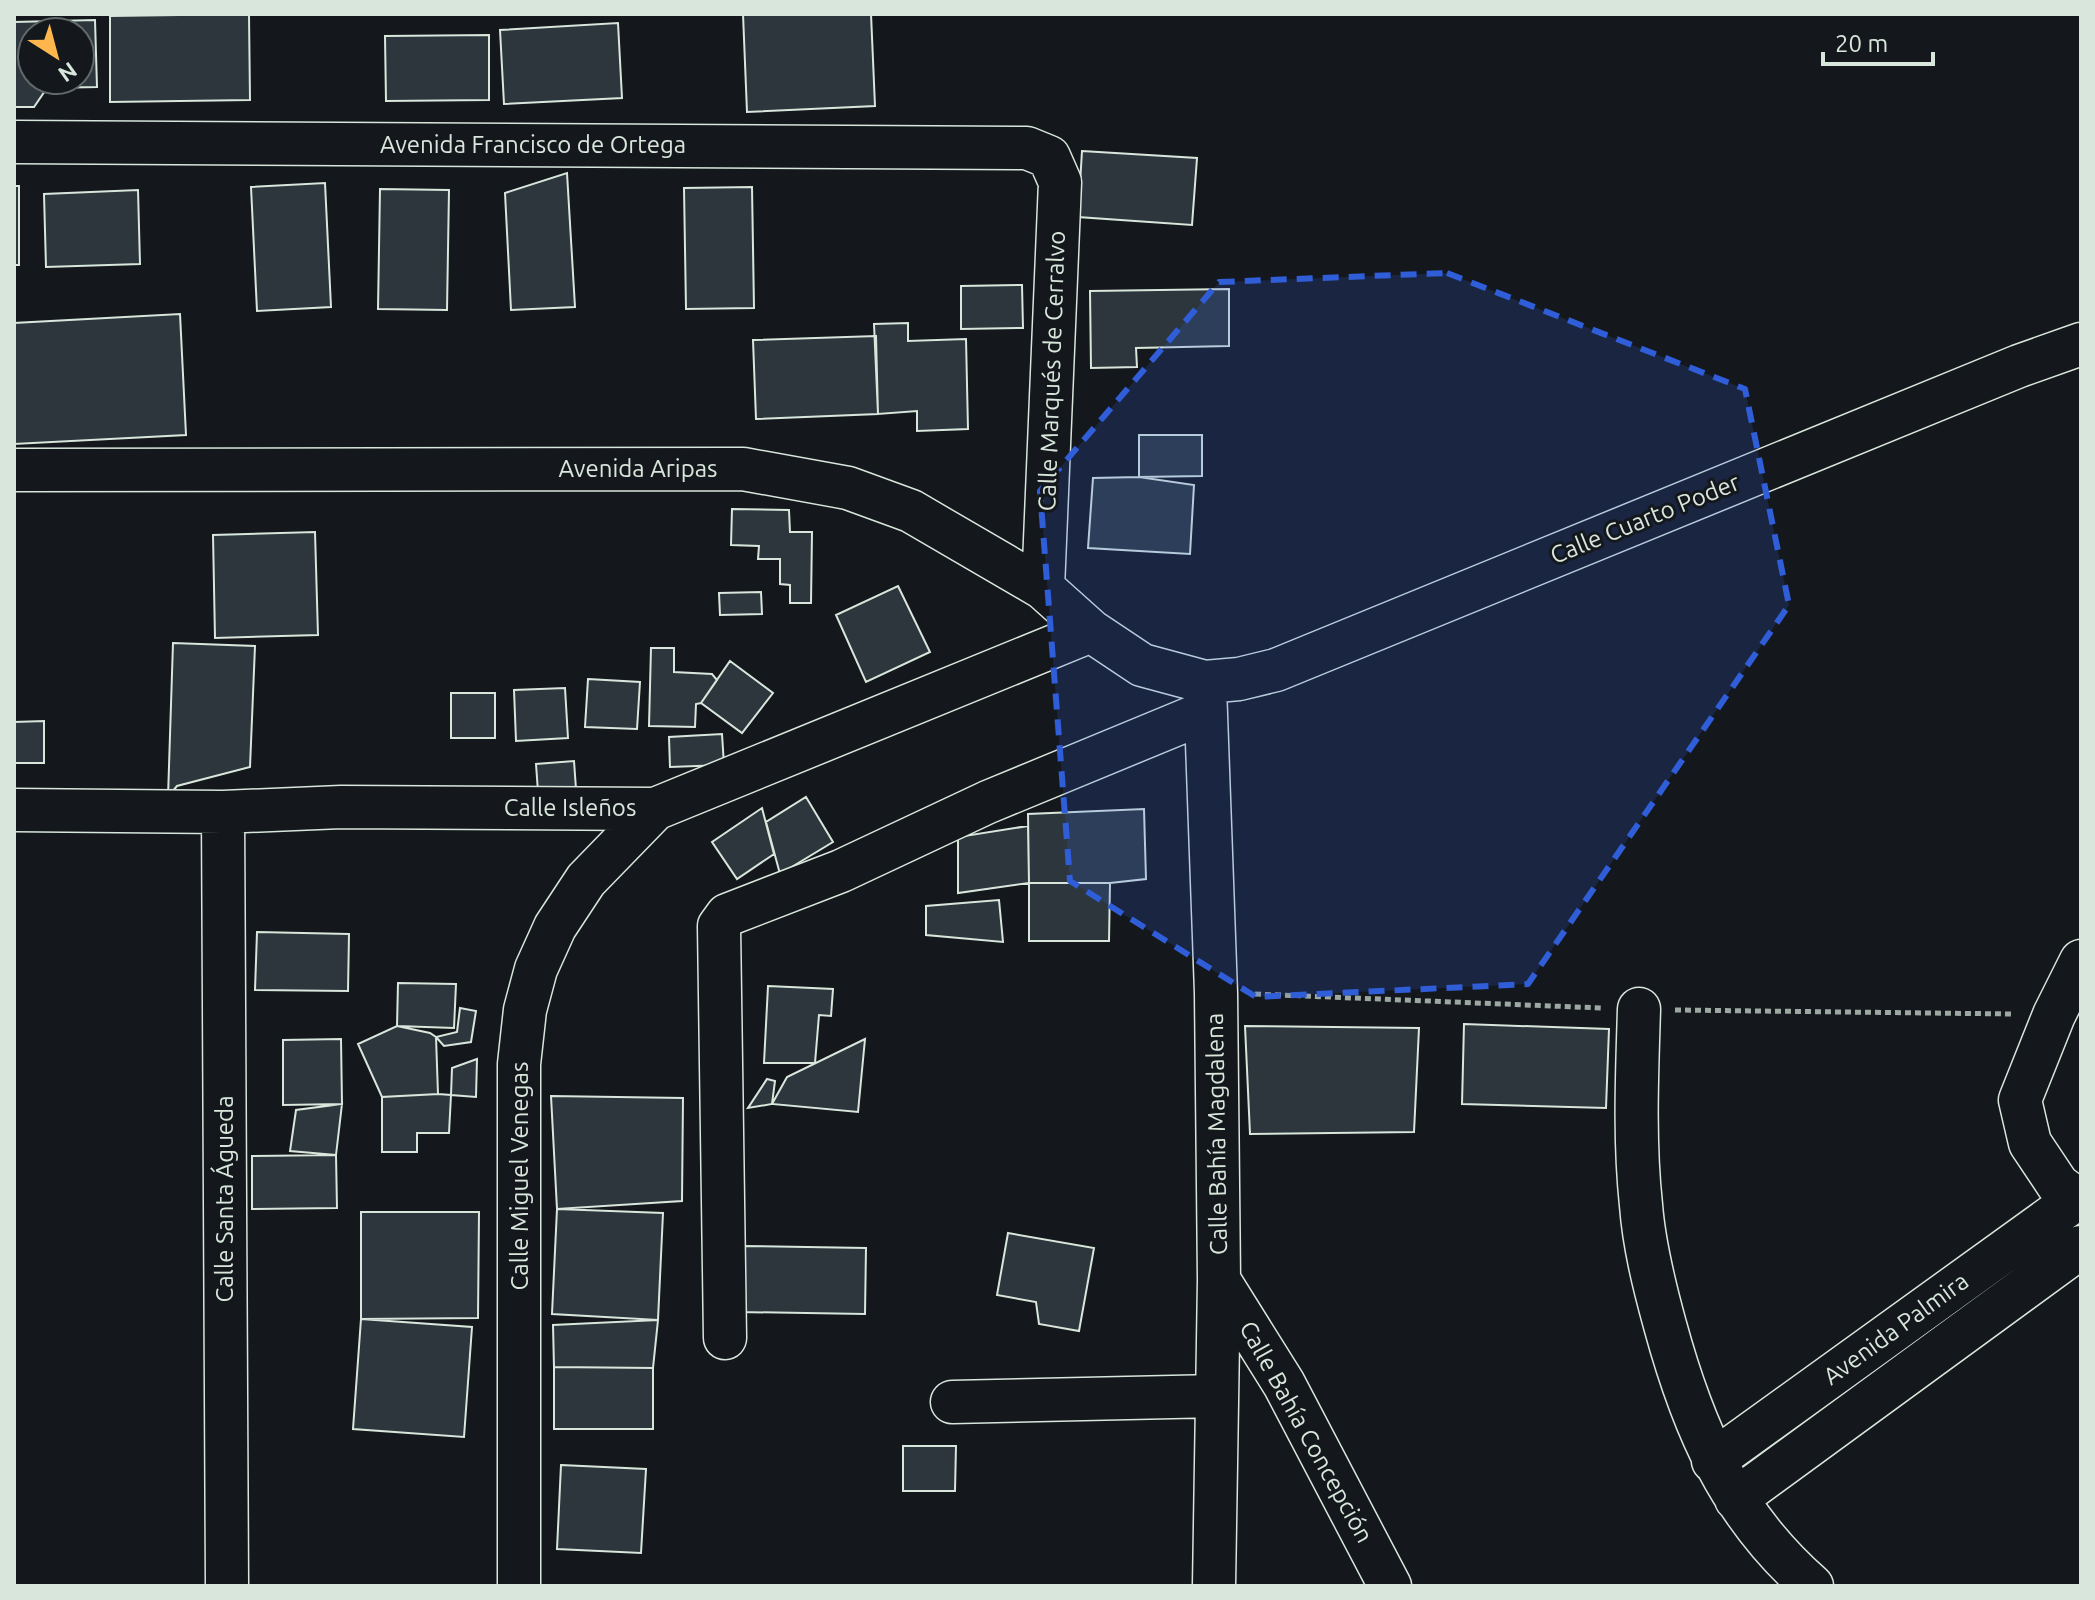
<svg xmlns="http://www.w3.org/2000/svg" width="2095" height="1600" viewBox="0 0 2095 1600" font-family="Ubuntu,sans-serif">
<rect width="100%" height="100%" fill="#14181c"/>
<path fill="#2c363c" stroke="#d8e6dc" stroke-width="2" fill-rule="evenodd" d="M249,14L250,100L110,102V16Z
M743,14H871L875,106L747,112Z
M95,20L97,87L47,88L34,107H14V22ZM32,32H80V80H32Z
M618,23L622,98L504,104L500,30Z
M489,35V100L386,101L385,36Z
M1082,151L1197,158L1192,225L1078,217Z
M567,173L575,307L511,310L505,193Z
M325,183L331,307L257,311L251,187Z
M14,186H19V265H14Z
M752,187L754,308L686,309L684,188Z
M380,189L449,190L447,310L378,309Z
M138,190L140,264L46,267L44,194Z
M1022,285L1023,328L961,329V286Z
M1229,289V346L1136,348L1137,367L1091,368L1090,291Z
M180,314L186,435L14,444V323Z
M908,323V341L966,339L968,429L917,431V411L878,414L874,324Z
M876,336L878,414L756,419L753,340Z
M1139,435H1202V476L1139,477Z
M1139,477L1194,485L1190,554L1088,548L1093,478Z
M732,509L789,510L790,532H812L811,603H790V585L780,584V559H758L759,546L731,545Z
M315,532L318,635L215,638L213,535Z
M898,586L930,652L866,682L836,615Z
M761,592L762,614L720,615L719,593Z
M173,643L255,646L250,767L177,786L168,797Z
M651,648H674V672L712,674L717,680L701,703L696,704L695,727L649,726Z
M730,661L773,693L742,733L701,703Z
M588,679L640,682L637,729L585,727Z
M565,688L568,738L516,741L514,690Z
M451,693H495V738H451Z
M44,721V763H14V722Z
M722,734L724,765L670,767L669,737Z
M574,761L576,789L538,792L536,764Z
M806,797L833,842L780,874L766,822Z
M762,808L774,854L737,879L712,842Z
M1144,809L1146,879L1110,883H1029L1028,814Z
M1028,826L1029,883L958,893V837Z
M1029,883H1110L1109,941H1029Z
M999,900L1003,942L926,935V906Z
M257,932L349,934L348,991L255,990Z
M398,983L456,984L454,1028L397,1026Z
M768,986L833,989L831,1016L819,1015L815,1063H764Z
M460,1008L476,1011L471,1042L444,1046L436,1037L457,1032Z
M1464,1024L1609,1029L1606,1108L1462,1104Z
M397,1026L430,1033L436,1037L438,1094L382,1097L358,1044Z
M1245,1026L1419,1028L1414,1132L1250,1134Z
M341,1039L342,1104L283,1105V1040Z
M865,1039L858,1112L772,1104L787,1077Z
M477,1059L476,1097L451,1095L452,1068Z
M767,1079L775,1081L772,1104L748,1108Z
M438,1094L451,1095L449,1133H417V1152H382V1097Z
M551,1096L683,1098L682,1201L557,1209Z
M342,1104L336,1155L290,1151L296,1110Z
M336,1155L337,1208L252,1209V1156Z
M557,1209L663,1213L658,1320L552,1314Z
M361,1212H479L478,1318L361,1319Z
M1008,1233L1094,1248L1079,1331L1039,1324L1036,1302L997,1295Z
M741,1246L866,1248L865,1314L739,1312Z
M361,1319L472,1327L464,1437L353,1429Z
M658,1320L653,1368L554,1367L553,1325Z
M554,1367L653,1368V1429H554Z
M903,1446H956L955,1491H903Z
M561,1465L646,1469L641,1553L557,1549Z"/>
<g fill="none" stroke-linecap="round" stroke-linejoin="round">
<defs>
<path id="minor" d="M14,142L1027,148L1049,157L1060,182L1043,588
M14,470L743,469L848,488L911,511L1043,588L1091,631L1142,665L1205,682L1239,679L1276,670L2019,366L2081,344
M1205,687L1216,993L1219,1280L1214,1586
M14,810L223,812L341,807L655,809L1091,631
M223,812L227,1586
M2081,961L2054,1015L2020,1100L2030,1143L2058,1185L2081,1202
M1639,1009C1637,1074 1634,1140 1641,1205C1644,1245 1654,1285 1665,1325C1693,1428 1730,1514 1812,1586
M1219,1280L1284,1384L1390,1586
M725,1338L719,926L727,915L841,871L988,802L1206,712
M952,1402L1217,1396
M1713,1461L2075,1200
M1736,1499L2081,1247
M519,1586V1064L525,1010L536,969L555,927L586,880L655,809"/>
</defs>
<use href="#minor" stroke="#d8e6dc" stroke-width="45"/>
<path stroke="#9da8a2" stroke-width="5" stroke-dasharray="6 4" stroke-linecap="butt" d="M1255,994L1601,1008
M1675,1010L2013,1014"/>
<use href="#minor" stroke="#14181c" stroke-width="42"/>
</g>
<path fill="#305dd8" fill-opacity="0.2" stroke="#305dd8" stroke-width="6" stroke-dasharray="16 10" stroke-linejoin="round" d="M1447,273L1745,389L1789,605L1528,984L1256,997L1070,881L1040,491L1219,282Z"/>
<g text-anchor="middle" stroke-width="6" stroke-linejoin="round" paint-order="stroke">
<g font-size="24" fill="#d8e6dc" stroke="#14181c">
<text x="533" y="153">Avenida Francisco de Ortega</text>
<text transform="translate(1052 371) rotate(-88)" y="8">Calle Marqués de Cerralvo</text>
<text x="638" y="477">Avenida Aripas</text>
<text transform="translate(1645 519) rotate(-22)" y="8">Calle Cuarto Poder</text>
<text x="570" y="816">Calle Isleños</text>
<text transform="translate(1217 1134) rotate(-91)" y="8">Calle Bahía Magdalena</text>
<text transform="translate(520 1176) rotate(-90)" y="8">Calle Miguel Venegas</text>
<text transform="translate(225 1199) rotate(-90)" y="8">Calle Santa Águeda</text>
<text transform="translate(1896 1329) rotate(-36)" y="8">Avenida Palmira</text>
<text transform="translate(1306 1432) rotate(61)" y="8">Calle Bahía Concepción</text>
</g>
</g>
<rect width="2095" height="1600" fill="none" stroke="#d8e6dc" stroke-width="32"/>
<g transform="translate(56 56) rotate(144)"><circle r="38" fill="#14181c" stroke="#626a69" stroke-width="2"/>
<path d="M0-6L14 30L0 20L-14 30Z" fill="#ffb74d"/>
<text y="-12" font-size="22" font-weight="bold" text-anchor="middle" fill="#d8e6dc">N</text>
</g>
<path d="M1823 52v12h110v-12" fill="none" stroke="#d8e6dc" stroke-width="4"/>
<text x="1835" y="52" font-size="24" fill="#d8e6dc" stroke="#14181c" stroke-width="6" paint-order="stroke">20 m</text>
</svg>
